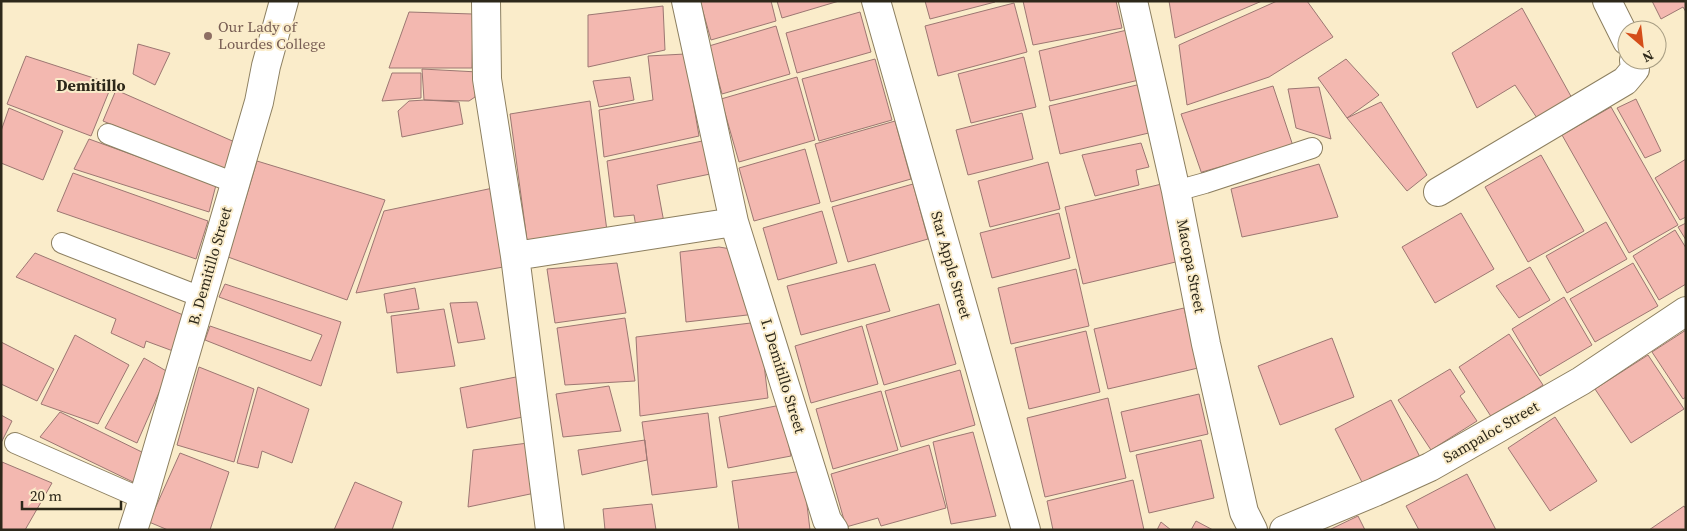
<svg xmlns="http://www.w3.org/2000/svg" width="1687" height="531" viewBox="0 0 1687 531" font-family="'Source Serif 4',serif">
<rect width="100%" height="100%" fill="#faecca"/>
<path fill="#f3b8b0" stroke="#9c7772" d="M700,1H771L776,21L711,40Z
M777,1H839L782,18Z
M925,1H994L995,2L930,19Z
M1023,1H1116L1122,28L1033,45Z
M1169,1H1262L1175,38Z
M1277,1H1307L1333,37L1269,77L1187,105L1179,45Z
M1652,1H1686V12L1683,7L1661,19Z
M1014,3L1027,52L938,76L925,26Z
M663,6L665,50L588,67V15Z
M1522,8L1573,100L1539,121L1515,85L1477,108L1452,53Z
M409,12L473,14L472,68H389Z
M860,12L871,52L797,73L786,33Z
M776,26L790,74L722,94L709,46Z
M1127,30L1139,80L1050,101L1039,51Z
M138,44L170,53L155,85L133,74Z
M685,54L699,136L604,157L599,110L653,100L648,56Z
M26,56L112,84L91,136L7,104Z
M1024,57L1036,107L971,123L958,74Z
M875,59L892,120L819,141L802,79Z
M1346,59L1379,95L1347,118L1318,78Z
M422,69L478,72L475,97L469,101L424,100Z
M392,73H421V98L382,101Z
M630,77L634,100L599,107L593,81Z
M797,77L815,140L739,162L721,99Z
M1141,84L1153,132L1060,154L1049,106Z
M1273,86L1293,146L1202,172L1205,183L1181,114Z
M1319,87L1331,139L1296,128L1288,89Z
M116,90L237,143L226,171L103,121Z
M1636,99L1661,151L1645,158L1617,108Z
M425,100L459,102L463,124L402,137L398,111L409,101Z
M590,101L607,231L527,240L510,114Z
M1381,102L1427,175L1407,191L1347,118Z
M1611,107L1678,225L1629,253L1562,135Z
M9,108L63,131L43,180L1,163V131Z
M1022,113L1033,159L968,175L956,130Z
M895,121L911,179L831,202L815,144Z
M89,139L216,185L209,212L74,169Z
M707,140L715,173L657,185L665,228L637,233L634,215L614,217L607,161Z
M1141,143L1149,167L1136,170L1139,185L1095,196L1082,155Z
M805,149L820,203L754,221L739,168Z
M1541,155L1584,231L1528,262L1485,187Z
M1686,159V217L1680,220L1655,178Z
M257,161L385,200L347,300L228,257Z
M1048,162L1060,209L990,227L978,181Z
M1319,164L1338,217L1242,237L1231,189Z
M73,173L208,221L196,259L57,211Z
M1166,183L1184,260L1083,284L1065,207Z
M913,184L928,239L848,262L832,207Z
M493,188L509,266L356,293L384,211Z
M822,211L837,263L778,280L763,228Z
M1059,213L1070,258L992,278L980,233Z
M1461,213L1494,269L1435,303L1402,247Z
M1606,222L1627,259L1567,293L1546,256Z
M1686,223V240L1678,227Z
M1675,230L1686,248V284L1659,300L1633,256Z
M719,247L737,250L756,314L686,322L680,252Z
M35,253L188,317L173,351L146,341L144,348L111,333L116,319L16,277Z
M617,263L626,313L555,323L547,269Z
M1633,263L1658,306L1595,342L1570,299Z
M875,264L890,311L801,335L787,286Z
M1530,267L1550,300L1519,318L1496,286Z
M1076,269L1089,326L1011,344L998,288Z
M225,284L341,322L321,386L205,340L210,326L311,361L322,335L219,297Z
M415,288L419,309L387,313L384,294Z
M1564,297L1592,345L1540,376L1512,329Z
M477,302L485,339L458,343L450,303Z
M939,304L956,364L884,385L866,325Z
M1184,308L1198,368L1108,389L1094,329Z
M444,309L455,366L397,373L391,316Z
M625,318L635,381L565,385L557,328Z
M759,322L768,398L640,416L636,337Z
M862,326L878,384L811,403L795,346Z
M1686,330V397L1683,399L1652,352Z
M1086,331L1100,392L1029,409L1015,348Z
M1509,334L1543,385L1492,418L1459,367Z
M75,335L129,365L98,424L41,404Z
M1332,338L1354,397L1280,425L1258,366Z
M1,342L54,369L37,401L1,384Z
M1648,355L1684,409L1631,443L1595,389Z
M144,358L168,372L137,443L105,428Z
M199,367L254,389L234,462L177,445Z
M1450,369L1465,392L1460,396L1477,421L1431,450L1398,400Z
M960,370L975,425L901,447L885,391Z
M521,376L528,416L467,428L460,388Z
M609,386L621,431L563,437L556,394Z
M258,387L309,409L292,463L262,451L258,468L237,463Z
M881,391L898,450L833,469L816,409Z
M1199,394L1208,434L1130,452L1121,412Z
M1108,398L1126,478L1045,497L1027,418Z
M1391,400L1423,463L1367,492L1335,429Z
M781,405L791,456L728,468L719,417Z
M60,412L148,455L133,482L40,437Z
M708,413L717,487L652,495L642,422Z
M1,415L12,421L1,443Z
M1555,417L1597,481L1550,511L1508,448Z
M973,432L996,516L951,524L933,442Z
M645,440L647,460L582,475L578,450Z
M1201,440L1214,498L1149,513L1136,455Z
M528,443L535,493L468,507L473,450Z
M929,445L946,508L881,526L878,518L846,527L831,474Z
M180,453L229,472L210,530H168L149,522Z
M2,462L52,483L25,530H1Z
M803,471L810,530H739L732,481Z
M1467,474L1496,530H1419L1406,506Z
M1133,480L1144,530H1053L1047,501Z
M355,482L402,502L392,530H334Z
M652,504L656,530H605L603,509Z
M1684,506L1686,509V530H1649Z
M1358,516L1365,530H1329Z
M1196,521L1213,530H1191Z
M1161,522L1171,530H1157Z"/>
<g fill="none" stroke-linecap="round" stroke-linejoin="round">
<defs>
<path id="lane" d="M108,134L235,183
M1176,191L1205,183L1312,148
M62,243L201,297
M15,443L143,499"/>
<path id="street" d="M486,1L487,79L515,256L550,530
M686,1L734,222L827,520L834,530
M876,1L1026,530
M1133,1L1176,191L1206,344L1244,512L1253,530
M1607,1L1627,41
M1438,192L1625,81L1635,69L1634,60
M515,256L734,222
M133,530L143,499L259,102L266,66L284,1
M1284,530L1375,492L1430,467L1581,381L1686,311"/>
</defs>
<use href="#lane" stroke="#8c7f60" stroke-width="22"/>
<use href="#street" stroke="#8c7f60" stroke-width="30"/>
<use href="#lane" stroke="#fff" stroke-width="20"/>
<use href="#street" stroke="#fff" stroke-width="28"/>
</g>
<circle fill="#8d6e63" stroke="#faecca" stroke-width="2" cx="208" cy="36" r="5"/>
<g text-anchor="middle" stroke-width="4" stroke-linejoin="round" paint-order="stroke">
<g font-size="15" fill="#785e54" stroke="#faecca" text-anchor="start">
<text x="218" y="32">Our Lady of<tspan x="218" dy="17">Lourdes College</tspan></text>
</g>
<g font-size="15" fill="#2d281a" stroke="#faecca">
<text transform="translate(951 265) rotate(74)" y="5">Star Apple Street</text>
<text transform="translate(210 266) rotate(-74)" y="5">B. Demitillo Street</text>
<text transform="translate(1191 266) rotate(79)" y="5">Macopa Street</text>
<text transform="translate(783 376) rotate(73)" y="5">I. Demitillo Street</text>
<text transform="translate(1491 432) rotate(-30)" y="5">Sampaloc Street</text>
</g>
<g font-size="16" font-weight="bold" fill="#2d281a" stroke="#faecca">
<text x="91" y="91">Demitillo</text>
</g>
</g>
<rect width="1687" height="531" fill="none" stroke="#2d281a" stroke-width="5"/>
<g transform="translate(1642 45) rotate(152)"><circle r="24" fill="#faecca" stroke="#a89e84"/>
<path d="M0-4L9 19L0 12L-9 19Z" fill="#d44d19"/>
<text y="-8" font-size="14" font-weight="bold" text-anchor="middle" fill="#2d281a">N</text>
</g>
<path d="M22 501v8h99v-8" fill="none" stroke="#2d281a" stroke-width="2.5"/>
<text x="30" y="501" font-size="15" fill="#2d281a" stroke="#faecca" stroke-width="4" paint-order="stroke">20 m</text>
</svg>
